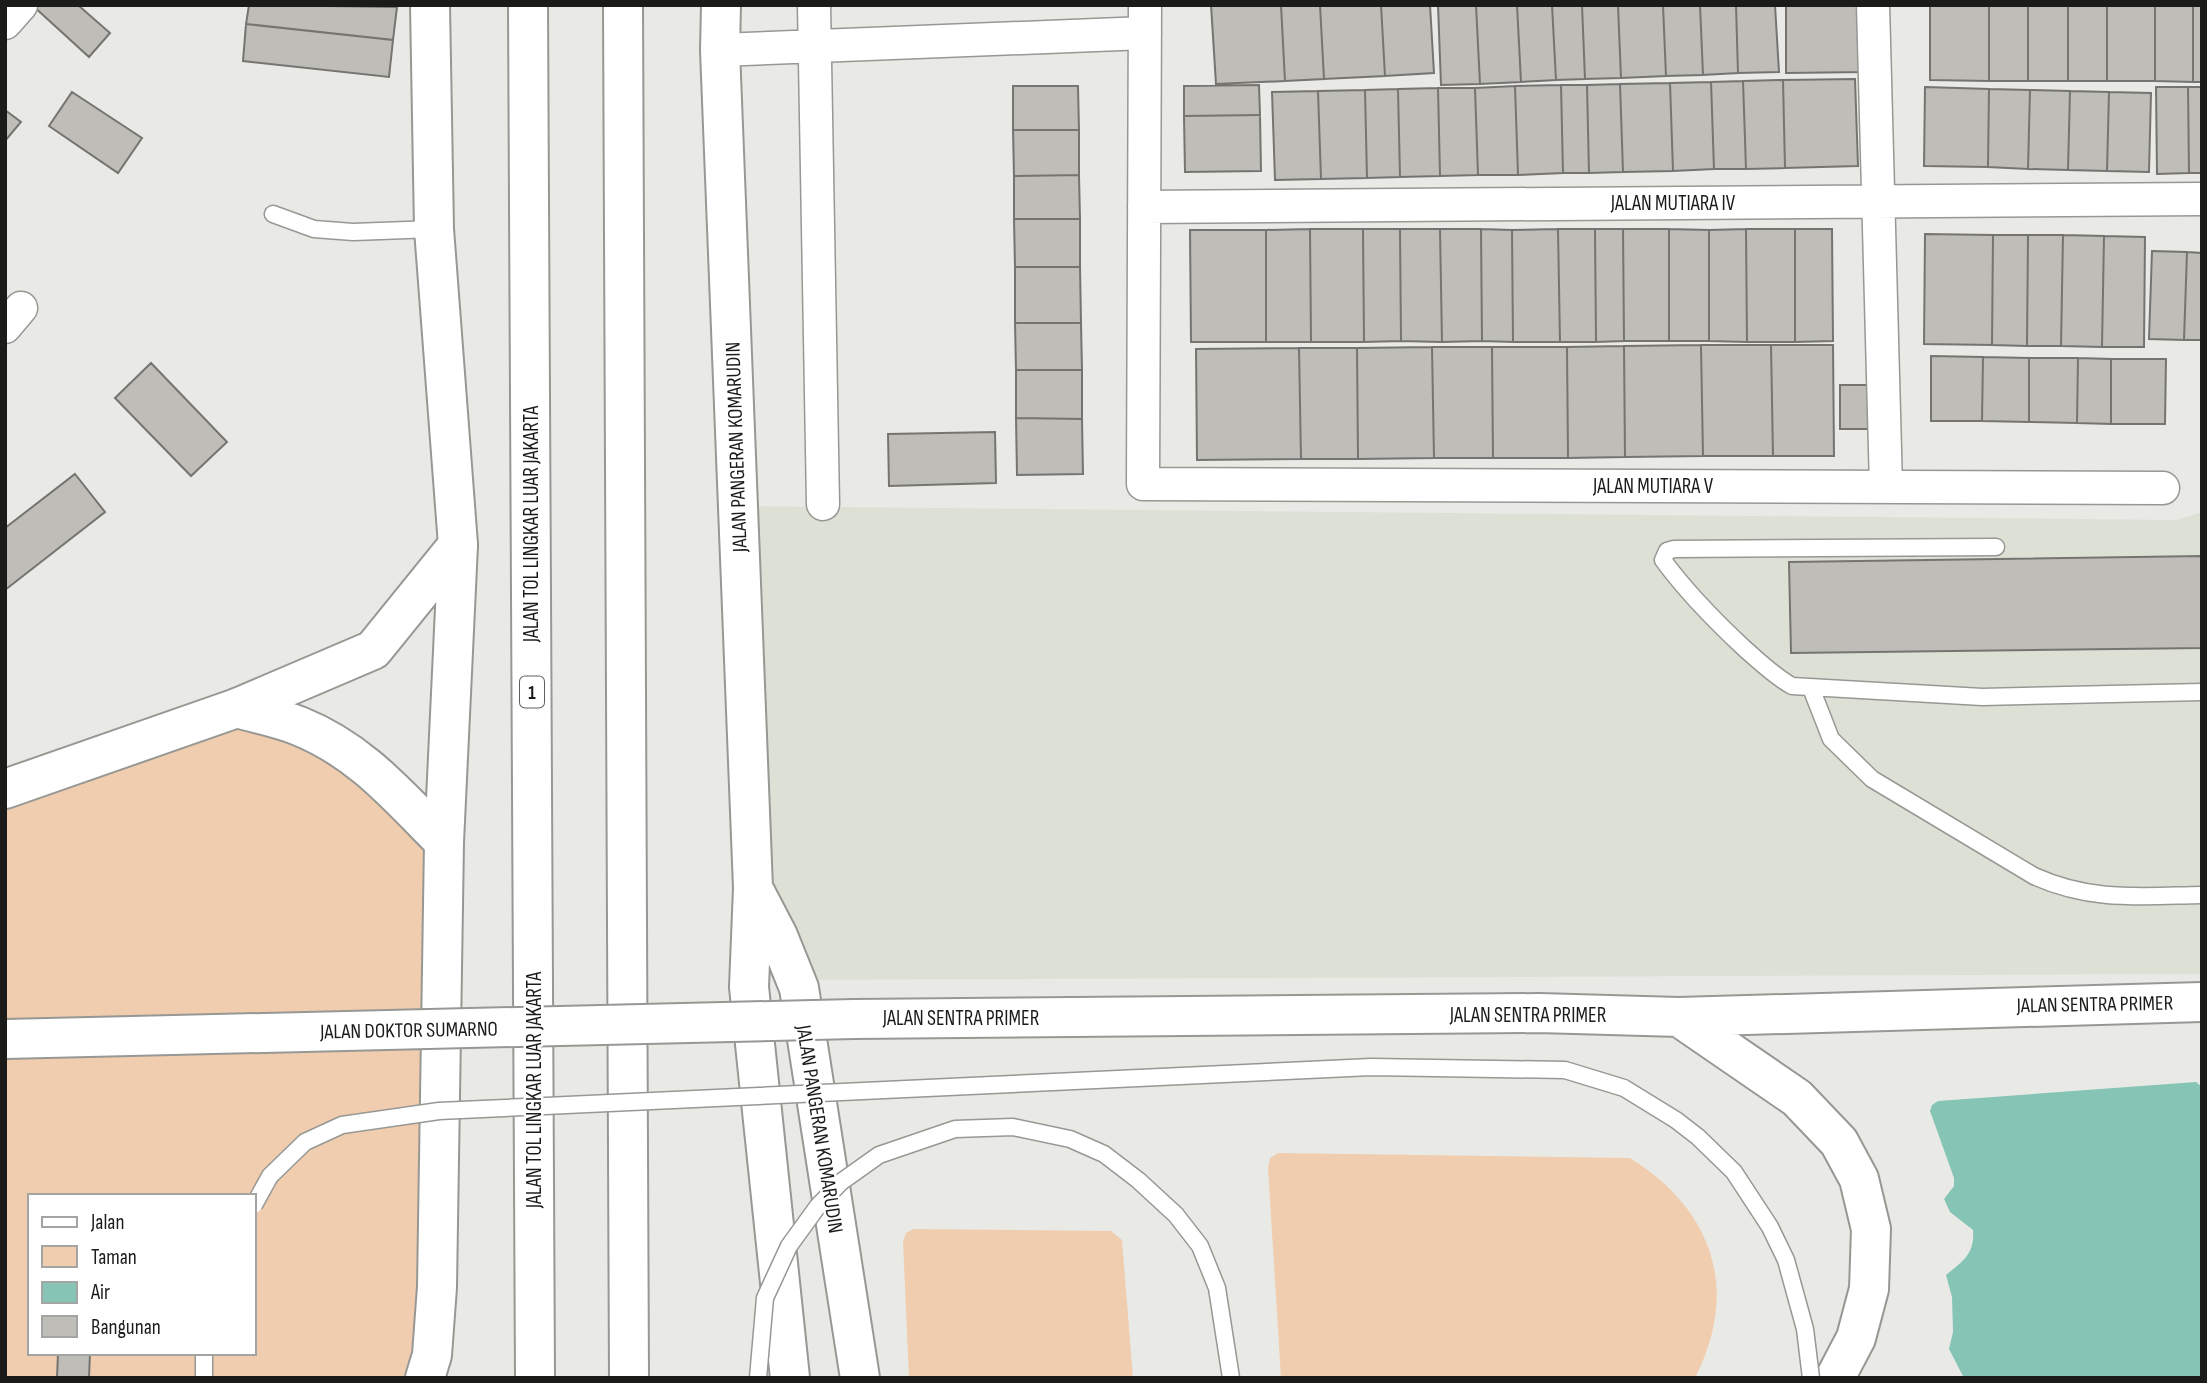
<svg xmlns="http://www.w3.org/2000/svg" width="2207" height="1383" viewBox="0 0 2207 1383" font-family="'Sofia Sans Condensed',sans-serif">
<rect width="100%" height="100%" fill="#e9eae6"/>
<path fill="#dde1d5" d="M738,506L2177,520L2202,512V974L793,980L753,888Z"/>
<path fill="#f0cdaf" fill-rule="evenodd" d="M237,708L298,725L444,842L423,1378H5V789ZM30,1196H254V1353H30Z
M1278,1153L1630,1158C1712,1209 1740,1288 1696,1376L1281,1378L1268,1168L1270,1158Z
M913,1229L1111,1231L1122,1240L1133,1378H909L903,1242L906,1233Z"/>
<path fill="#86c4b6" d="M2196,1082L2202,1087V1378H1964L1949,1349L1953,1332L1952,1297L1946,1275C1963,1261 1975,1254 1973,1230L1950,1212L1944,1199L1954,1186V1178L1930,1111L1932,1105L1938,1101Z"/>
<path fill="#bebdb8" stroke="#757470" stroke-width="2" d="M32,5H78L110,33L89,57Z
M249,5L397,7L393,40L246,24Z
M1211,5H1281L1285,81L1216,84Z
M1281,5H1320L1324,79L1285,81Z
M1320,5H1381L1385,76L1324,79Z
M1381,5H1430L1434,73L1385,76Z
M1438,5H1476L1480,84L1441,85Z
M1476,5H1517L1521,82L1480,84Z
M1517,5H1552L1556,80L1521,82Z
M1552,5H1582L1585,79L1556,80Z
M1582,5H1618L1621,78L1585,79Z
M1618,5H1663L1666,76L1621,78Z
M1663,5H1700L1703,75L1666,76Z
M1700,5H1736L1738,73L1703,75Z
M1736,5H1775L1779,72L1738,73Z
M1786,5H1865L1866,72L1786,73Z
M1930,5H1989V81L1930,80Z
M1989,5H2028V81H1989Z
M2028,5H2068V81H2028Z
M2068,5H2107V81H2068Z
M2107,5H2155V81H2107Z
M2155,5H2193V82L2155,81Z
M2193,5H2202V82H2193Z
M246,24L393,40L389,77L243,61Z
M1855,79L1858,166L1785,168L1783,80Z
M1783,80L1785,168L1746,169L1743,81Z
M1743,81L1746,169H1714L1711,82Z
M1711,82L1714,169L1673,171L1670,83Z
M1670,83L1673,171L1623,172L1620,84Z
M1620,84L1623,172L1589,173L1587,85Z
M1259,85L1260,115L1184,116V86Z
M1561,85L1563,173L1518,175L1515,86Z
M1561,85H1587L1589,173H1563Z
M1013,86H1078L1079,130H1013Z
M1515,86L1518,175H1478L1475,88Z
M1925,87L1989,89L1988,167L1924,166Z
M2156,87H2188L2189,173L2157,174Z
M2188,87H2202V173H2189Z
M1438,88L1440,176L1400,177L1398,89Z
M1438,88H1475L1478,175L1440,176Z
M1398,89L1400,177L1367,178L1365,90Z
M1989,89L2030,90L2028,169L1988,167Z
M1365,90L1367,178L1321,179L1318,91Z
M2030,90L2070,91L2068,170L2028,169Z
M1318,91L1321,179L1275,180L1272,92Z
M2070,91L2109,92L2107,171L2068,170Z
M72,92L142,138L118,173L49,126Z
M2109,92L2151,93L2149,172L2107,171Z
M5,110L21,122L5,141Z
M1260,115L1261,171L1185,172L1184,116Z
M1013,130H1079V175L1014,176Z
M1079,175L1080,219H1014V176Z
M1014,219H1080V267H1015Z
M1310,229L1311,342H1266V230Z
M1310,229H1363L1364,342H1311Z
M1363,229H1400L1401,341L1364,342Z
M1400,229H1440L1442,342L1401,341Z
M1440,229H1481L1482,341L1442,342Z
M1481,229L1512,230L1513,342L1482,341Z
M1558,229L1560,342H1513L1512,230Z
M1558,229H1595L1596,342H1560Z
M1595,229H1623L1624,341L1596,342Z
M1623,229H1669V341H1624Z
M1669,229L1709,230V341H1669Z
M1746,229L1747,342L1709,341V230Z
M1746,229H1795V342H1747Z
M1795,229H1832L1833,341L1795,342Z
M1190,230H1266V342H1191Z
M1925,234L1993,235L1992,345L1924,344Z
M1993,235H2028L2027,346L1992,345Z
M2028,235H2063L2061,346H2027Z
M2063,235L2104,236L2102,347L2061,346Z
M2104,236L2145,237L2144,347H2102Z
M2152,251L2187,252L2184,340L2149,339Z
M2187,252L2202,253V340H2184Z
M1015,267H1080L1081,323H1015Z
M1015,323H1081L1082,370H1016Z
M1701,345H1771L1773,456H1703Z
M1701,345L1703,456L1625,457L1624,346Z
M1771,345H1833L1834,456H1773Z
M1624,346L1625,457L1568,458L1567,347Z
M1432,347H1492L1493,458H1434Z
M1432,347L1434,458L1358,459L1357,348Z
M1492,347H1567L1568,458H1493Z
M1299,348H1357L1358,459H1301Z
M1299,348L1301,459L1197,460L1196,349Z
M1931,356L1983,357L1982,421H1931Z
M1983,357L2029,358V422L1982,421Z
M2029,358H2078L2077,423L2029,422Z
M2078,358L2111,359V424L2077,423Z
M2111,359H2166L2165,424H2111Z
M151,363L227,442L191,476L115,398Z
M1016,370H1082V419L1016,418Z
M1840,385H1876V429H1840Z
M1016,418L1082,419L1083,474L1017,475Z
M995,432L996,483L889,486L888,434Z
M75,474L105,512L5,590V528Z
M2202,556V648L1791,653L1789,562Z
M58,1353H90L89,1378H57Z"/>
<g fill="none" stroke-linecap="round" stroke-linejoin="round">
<defs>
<path id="service" d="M273,214L314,229L353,232L434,229
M1996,547L1674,549L1667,551L1663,560C1687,593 1715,621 1745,649C1760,662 1774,676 1792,686L1982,697L2202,692
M1811,688L1831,739L1872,779L2034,876C2091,902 2141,896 2202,895
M204,1353V1378"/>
<path id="minor" d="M814,5L823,504
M1145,5L1143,484L2163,488
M1873,5L1886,487
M5,23L21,5
M720,50L1145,33
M1144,207L2202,199
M5,327L21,308"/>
<path id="tertiary" d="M721,5L720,50L753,888L749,987L790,1378
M5,789L237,708L373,650L458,545L434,229L430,5
M754,890L778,936L799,988L860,1378"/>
<path id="primary" d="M237,708C257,714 279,718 299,726C361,751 398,796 444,842
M1679,1017L1797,1098L1839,1142L1859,1179L1871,1229L1869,1289L1856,1338L1835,1378
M854,1019L1539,1013L1679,1017L2202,1002
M425,1378L432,1355L437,1287L444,842L458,545"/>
<path id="motorway" d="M528,5L535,1378
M623,5L629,1378"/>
</defs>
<use href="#service" stroke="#979894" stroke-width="19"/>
<use href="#minor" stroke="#979894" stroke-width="35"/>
<use href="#tertiary" stroke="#979894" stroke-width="42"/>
<use href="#primary" stroke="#979894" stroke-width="42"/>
<use href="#motorway" stroke="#979894" stroke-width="42"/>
<use href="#service" stroke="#fff" stroke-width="16"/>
<use href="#minor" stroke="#fff" stroke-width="32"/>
<use href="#tertiary" stroke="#fff" stroke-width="38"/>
<use href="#primary" stroke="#fff" stroke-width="38"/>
<use href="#motorway" stroke="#fff" stroke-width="38"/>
<defs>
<path id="service-bridge" d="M254,1205L270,1176L305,1142L342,1125L439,1111L1371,1067L1565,1070L1624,1088L1676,1120L1698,1137L1734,1172L1770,1227L1786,1260L1805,1329L1811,1378
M758,1378L765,1298L789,1246L818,1206L841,1182L879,1155L955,1129L1013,1127L1070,1139L1104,1154L1138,1180L1176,1215L1200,1246L1217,1288L1231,1378"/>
<path id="primary-bridge" d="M5,1039L854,1019"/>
</defs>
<use href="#service-bridge" stroke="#979894" stroke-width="19" stroke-linecap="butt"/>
<use href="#primary-bridge" stroke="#979894" stroke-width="42" stroke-linecap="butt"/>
<use href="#service-bridge" stroke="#fff" stroke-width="16"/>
<use href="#primary-bridge" stroke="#fff" stroke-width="38"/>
</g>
<g text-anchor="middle" stroke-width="5" stroke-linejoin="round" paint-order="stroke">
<rect fill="#fff" stroke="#5f5f5e" stroke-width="2" x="520" y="676.5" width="24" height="31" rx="5"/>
<g font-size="19" font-weight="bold" fill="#1b1b19">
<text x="532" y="699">1</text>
</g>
<g font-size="21" fill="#1b1b19" stroke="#fff">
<text x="1673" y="210">JALAN MUTIARA IV</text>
<text transform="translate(736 447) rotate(-92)" y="7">JALAN PANGERAN KOMARUDIN</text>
<text x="1653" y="493">JALAN MUTIARA V</text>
<text transform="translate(531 524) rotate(-90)" y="7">JALAN TOL LINGKAR LUAR JAKARTA</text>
<text transform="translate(2095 1004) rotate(-1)" y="7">JALAN SENTRA PRIMER</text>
<text x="1528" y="1022">JALAN SENTRA PRIMER</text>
<text x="961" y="1025">JALAN SENTRA PRIMER</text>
<text transform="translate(409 1030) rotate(-1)" y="7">JALAN DOKTOR SUMARNO</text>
<text transform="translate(534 1090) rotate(-90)" y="7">JALAN TOL LINGKAR LUAR JAKARTA</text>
<text transform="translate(820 1129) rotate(81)" y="7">JALAN PANGERAN KOMARUDIN</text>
</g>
</g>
<rect width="2207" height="1383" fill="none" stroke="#1b1b19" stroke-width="14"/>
<rect x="28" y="1194" width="228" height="161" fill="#ffffff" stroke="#a4a4a3" stroke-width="2"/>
<rect x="42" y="1217" width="35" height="10" fill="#ffffff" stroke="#a4a4a3" stroke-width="2"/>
<text x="91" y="1229" font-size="21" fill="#1b1b19">Jalan</text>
<rect x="42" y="1246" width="35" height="21" fill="#f0cdaf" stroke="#a4a4a3" stroke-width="2"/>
<text x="91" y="1264" font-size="21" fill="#1b1b19">Taman</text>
<rect x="42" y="1282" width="35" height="21" fill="#86c4b6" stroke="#a4a4a3" stroke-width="2"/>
<text x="91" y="1299" font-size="21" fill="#1b1b19">Air</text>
<rect x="42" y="1316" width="35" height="21" fill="#bebdb8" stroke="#a4a4a3" stroke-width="2"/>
<text x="91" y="1334" font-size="21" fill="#1b1b19">Bangunan</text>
</svg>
